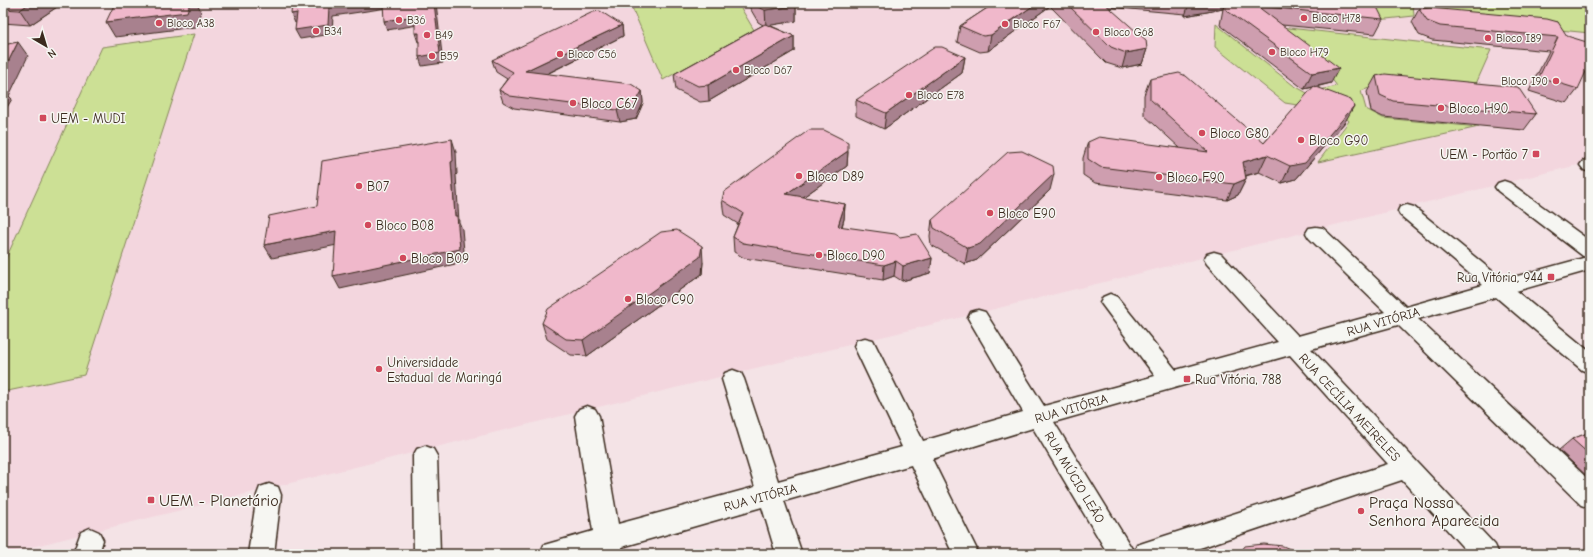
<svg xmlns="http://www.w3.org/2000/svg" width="1593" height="557" viewBox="0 0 1593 557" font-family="'Comic Neue',sans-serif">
<rect width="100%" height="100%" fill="#f4e3e6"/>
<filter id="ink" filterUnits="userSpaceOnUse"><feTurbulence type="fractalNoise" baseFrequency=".025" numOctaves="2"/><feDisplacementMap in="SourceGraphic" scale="8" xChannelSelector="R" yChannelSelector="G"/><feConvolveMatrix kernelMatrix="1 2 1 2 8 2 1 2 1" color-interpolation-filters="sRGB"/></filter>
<g filter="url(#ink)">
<path fill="#f3d6de" d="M3,3H1590V162L3,554Z"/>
<path fill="#cce095" stroke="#84855a" d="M630,3H738L754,30L663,80Z
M1276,3H1413L1414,16L1377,20L1352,12Z
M1454,3H1590V33L1427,17L1426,4L1449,7Z
M1216,24L1293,85L1307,93L1337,86L1331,78L1261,25L1491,50L1471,95L1375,86L1361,91L1366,109L1383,118L1479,127L1318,162L1349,121L1341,112L1285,103L1215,47Z
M194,34L84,375L3,392V265L102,47Z"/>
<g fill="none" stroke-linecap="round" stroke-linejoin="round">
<defs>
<path id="minor" d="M1590,160V172L1584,170L1580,165L1583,161Z
M1504,181L1510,183L1590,241V270L1516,291L1590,352V373L1582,370L1496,297L1418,319L1590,481V508L1581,505L1398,325L1311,349L1495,545L1499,554H1469L1402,480L1182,554H1108L1033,428L932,459L979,554H953L911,465L784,501L802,554H776L762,507L622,547L623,554H540L544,545L593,531L575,416L579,409L587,406L595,409L599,416L618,524L755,487L722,379L725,373L733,370L741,373L744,379L778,481L902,447L854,346L857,340L865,338L873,340L923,441L1023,412L968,318L971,312L978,310L985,312L1044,406L1155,376L1100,302L1103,297L1110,294L1117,297L1176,370L1278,342L1207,264L1204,259L1207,254L1214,252L1221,254L1298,336L1385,312L1309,238L1306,233L1309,228L1316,227L1323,228L1406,307L1483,285L1400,215L1398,211L1400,207L1407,205L1414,207L1503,280L1587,257L1583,256L1498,191L1495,187L1498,183ZM1290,355L1388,464L1146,542L1137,545L1134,552L1054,422Z
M425,446L433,449L437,456L440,554H414L413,456L417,449Z
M269,484L278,487L281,495L274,554H248L257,495L260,487Z
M90,528L99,532L103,540L99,554H73L81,532Z"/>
</defs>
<use href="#minor" stroke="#3b2a1e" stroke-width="3"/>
<use href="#minor" fill="#f6f6f2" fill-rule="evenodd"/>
</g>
<path fill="#ce9eaf" stroke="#3b2a1e" d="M3,3H63L30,25L3,23Z
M747,3H794L796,6V21L769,25L794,36V51L709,101L700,102L676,90L674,74L763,25L758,22Z
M995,3H1371L1383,19L1375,34L1282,25L1331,83L1316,87L1345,122L1296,179L1282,183L1259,172L1246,176V179L1238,195L1227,200L1095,183L1083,175V158L1088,142L1180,148L1144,115V95L1150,79L1264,143L1314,87L1304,89L1220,25L1223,9L1185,16V14L1108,7L1147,49L1142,64L1122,68L1106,63L1050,6L988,51L980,52L957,42L960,26Z
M1419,9L1558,22L1578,89L1567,103L1529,91L1549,51L1432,40L1419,35L1412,22Z
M622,25L623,36L547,74L642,91L643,103L636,119L620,122L514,108L503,102L499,90L507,79L496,72L492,60Z
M965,57L962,73L884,129L856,116V100Z
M1376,76L1536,114L1524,130L1383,117L1371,111L1367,92Z
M848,151L847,166L803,197L845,204L844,219L842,227L932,258L930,273L902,281L894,276L883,280L744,258L734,252L733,237L738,224L724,215L722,200Z
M1050,190L977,260L965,264L931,245L930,236L932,220Z
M703,262L702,274L587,356L571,355L547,339L542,323Z
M1590,432V479L1559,450L1572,439Z"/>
<path fill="#a8818e" stroke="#3b2a1e" d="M30,3H63L30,25L20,10Z
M186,3H199L198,5L201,12L195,27L115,37L106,22Z
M356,3H385L387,8L333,16L332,34L300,39L295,30L329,7Z
M434,3H436L443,63L422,66L419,57Z
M1037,3H1051L1050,6L988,51L991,35Z
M1189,3H1225L1223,9L1185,16Z
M796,6V21L766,26L765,10Z
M297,13L302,22L295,23L291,14Z
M415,16L418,25L387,30L384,21Z
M622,25L623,36L528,83L525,71Z
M415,33H419L422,42H418Z
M794,36V51L709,101L708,85Z
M18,42L28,56L9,96L12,99L3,114V72Z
M1147,49L1142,64L1122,68L1126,53Z
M965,57L962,73L884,129L886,113Z
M1339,68L1331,83L1304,89L1312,73Z
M642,91L643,103L636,119L620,122L617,110Z
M1354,106L1345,122L1296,179L1282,183L1290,166Z
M452,139L456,152L457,174L456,175L459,222L462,229L465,262L340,289L333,276L455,216L451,162Z
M848,151L847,166L786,209V194Z
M1267,155L1259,172L1236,178L1243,162Z
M1054,174L1050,190L977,260L965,264L968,248Z
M1246,179L1238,195L1227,200L1234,184Z
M845,204L844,219L837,241L838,226Z
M336,231L342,244L272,258L264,245Z
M702,246L703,262L702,274L587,356L583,340Z
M932,258L930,273L902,281L903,266Z
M896,261L894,276L883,280L884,265Z"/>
<path fill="#f0b8cb" stroke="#3b2a1e" d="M3,3H30L20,10L3,9Z
M115,3H190L187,12L106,22Z
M292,3H356L329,7L328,25L295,30L297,13L291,14Z
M383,3H434L440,53L419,57V33H415V16L384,21Z
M755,3H794L796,6L765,10L758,7Z
M995,3H1037L991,35L983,36L960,26Z
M1066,3H1104L1146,40L1147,49L1126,53L1111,47Z
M1227,3H1371L1376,5L1383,19L1257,6L1339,68L1312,73L1226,10Z
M1430,8L1547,19L1558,22L1567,36L1590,43V63L1578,89L1539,77L1558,37L1440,26L1427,21L1419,9Z
M600,11L622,25L525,71L631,84L642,91L634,106L617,110L510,96L499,90L513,72L492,60L593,12Z
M765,24L794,36L708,85L698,86L674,74Z
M18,42L3,72V45Z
M935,47H942L965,57L886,113L856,100Z
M1179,73L1186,76L1264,143L1314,86L1351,100L1354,106L1305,163L1290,166L1267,155L1243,162L1246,179L1234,184L1100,167L1088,159V142L1099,137L1208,152L1150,99V79Z
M1385,74L1518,87L1536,114L1393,101L1380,95L1376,76Z
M809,130H824L848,142V151L786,194L845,204L838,226L895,234L900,237L917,234L932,258L903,266L896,261L884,265L743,243L733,237L743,213L722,200L724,192Z
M452,139L453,161L451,162L455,216H457L460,249L333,276L336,231L264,245L269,216L317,206L322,161Z
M1022,151L1053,166L1054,174L980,244L968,248L934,228L932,220L1008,152Z
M677,230L702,246L700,257L583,340L566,339L542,323L548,309L661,232Z
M1590,432V455L1572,439Z
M1264,544L1283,546L1301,554H1239L1245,546Z"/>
</g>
<g fill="#d1495b" stroke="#f6f6f2" stroke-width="1.5">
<circle cx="1304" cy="18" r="4"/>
<circle cx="399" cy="20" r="4"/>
<circle cx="159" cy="23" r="4"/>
<circle cx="1005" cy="24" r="4"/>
<circle cx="316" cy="31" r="4"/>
<circle cx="1096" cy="32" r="4"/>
<circle cx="427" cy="35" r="4"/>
<circle cx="1488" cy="38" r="4"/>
<circle cx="1272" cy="52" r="4"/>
<circle cx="560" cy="54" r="4"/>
<circle cx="432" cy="56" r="4"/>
<circle cx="736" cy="70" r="4"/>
<circle cx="1556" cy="81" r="4"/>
<circle cx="909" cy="95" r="4"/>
<circle cx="573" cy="103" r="4"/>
<circle cx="1441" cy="108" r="4"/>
<rect x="39" y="114" width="8" height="8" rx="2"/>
<circle cx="1202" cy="133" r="4"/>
<circle cx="1301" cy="140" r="4"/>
<rect x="1532" y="150" width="8" height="8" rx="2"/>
<circle cx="799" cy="176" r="4"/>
<circle cx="1159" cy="177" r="4"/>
<circle cx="359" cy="186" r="4"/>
<circle cx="990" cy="213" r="4"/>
<circle cx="368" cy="225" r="4"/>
<circle cx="819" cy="255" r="4"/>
<circle cx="403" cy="258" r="4"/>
<rect x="1547" y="273" width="8" height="8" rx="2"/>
<circle cx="628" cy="299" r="4"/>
<circle cx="379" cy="369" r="4"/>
<rect x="1183" y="375" width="8" height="8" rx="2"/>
<rect x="147" y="496" width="8" height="8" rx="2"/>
<circle cx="1361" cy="511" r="4"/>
</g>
<g text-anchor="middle" stroke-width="3" stroke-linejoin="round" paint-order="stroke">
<g font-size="11" fill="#3b2a1e" stroke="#f6f6f2" text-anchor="start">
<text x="1312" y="22">Bloco H78</text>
<text x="407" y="24">B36</text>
<text x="167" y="27">Bloco A38</text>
<text x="1013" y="28">Bloco F67</text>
<text x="324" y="35">B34</text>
<text x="1104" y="36">Bloco G68</text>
<text x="435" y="39">B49</text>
<text x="1496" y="42">Bloco I89</text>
<text x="1280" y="56">Bloco H79</text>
<text x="568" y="58">Bloco C56</text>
<text x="440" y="60">B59</text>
<text x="744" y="74">Bloco D67</text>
<text x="1548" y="85" text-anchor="end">Bloco I90</text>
<text x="917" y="99">Bloco E78</text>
</g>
<g font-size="13" fill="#3b2a1e" stroke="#f6f6f2" text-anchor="start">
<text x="581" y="108">Bloco C67</text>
<text x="1449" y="113">Bloco H90</text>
<text x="51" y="123">UEM - MUDI</text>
<text x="1210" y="138">Bloco G80</text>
<text x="1309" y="145">Bloco G90</text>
<text x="1528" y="159" text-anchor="end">UEM - Portão 7</text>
<text x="807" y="181">Bloco D89</text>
<text x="1167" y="182">Bloco F90</text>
<text x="367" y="191">B07</text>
<text x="998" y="218">Bloco E90</text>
<text x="376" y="230">Bloco B08</text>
<text x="827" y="260">Bloco D90</text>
<text x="411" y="263">Bloco B09</text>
<text x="1543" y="282" text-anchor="end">Rua Vitória, 944</text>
<text x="636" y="304">Bloco C90</text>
<text x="387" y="367">Universidade<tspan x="387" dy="15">Estadual de Maringá</tspan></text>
<text x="1195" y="384">Rua Vitória, 788</text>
</g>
<g font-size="13" fill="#3b2a1e" stroke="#f6f6f2">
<text transform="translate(1383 321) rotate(-16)" y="5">RUA VITÓRIA</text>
<text transform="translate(1350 407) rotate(47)" y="5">RUA CECÍLIA MEIRELES</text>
<text transform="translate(1071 408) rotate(-16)" y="5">RUA VITÓRIA</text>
<text transform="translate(1075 477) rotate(59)" y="5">RUA MÚCIO LEÃO</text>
<text transform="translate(760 497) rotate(-15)" y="5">RUA VITÓRIA</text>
</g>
<g font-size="16" fill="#3b2a1e" stroke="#f6f6f2" text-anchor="start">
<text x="159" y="506">UEM - Planetário</text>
<text x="1369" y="508">Praça Nossa<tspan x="1369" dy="18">Senhora Aparecida</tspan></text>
</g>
</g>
<rect width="1593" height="557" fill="none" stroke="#f6f6f2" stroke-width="16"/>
<rect x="8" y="8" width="1577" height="541" fill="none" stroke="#3b2a1e" stroke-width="1.5" filter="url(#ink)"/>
<g transform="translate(46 46) rotate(142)" stroke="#f6f6f2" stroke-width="3" paint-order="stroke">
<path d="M0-3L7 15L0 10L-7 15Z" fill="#3b2a1e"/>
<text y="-6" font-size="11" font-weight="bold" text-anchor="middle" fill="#3b2a1e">N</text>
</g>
</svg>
